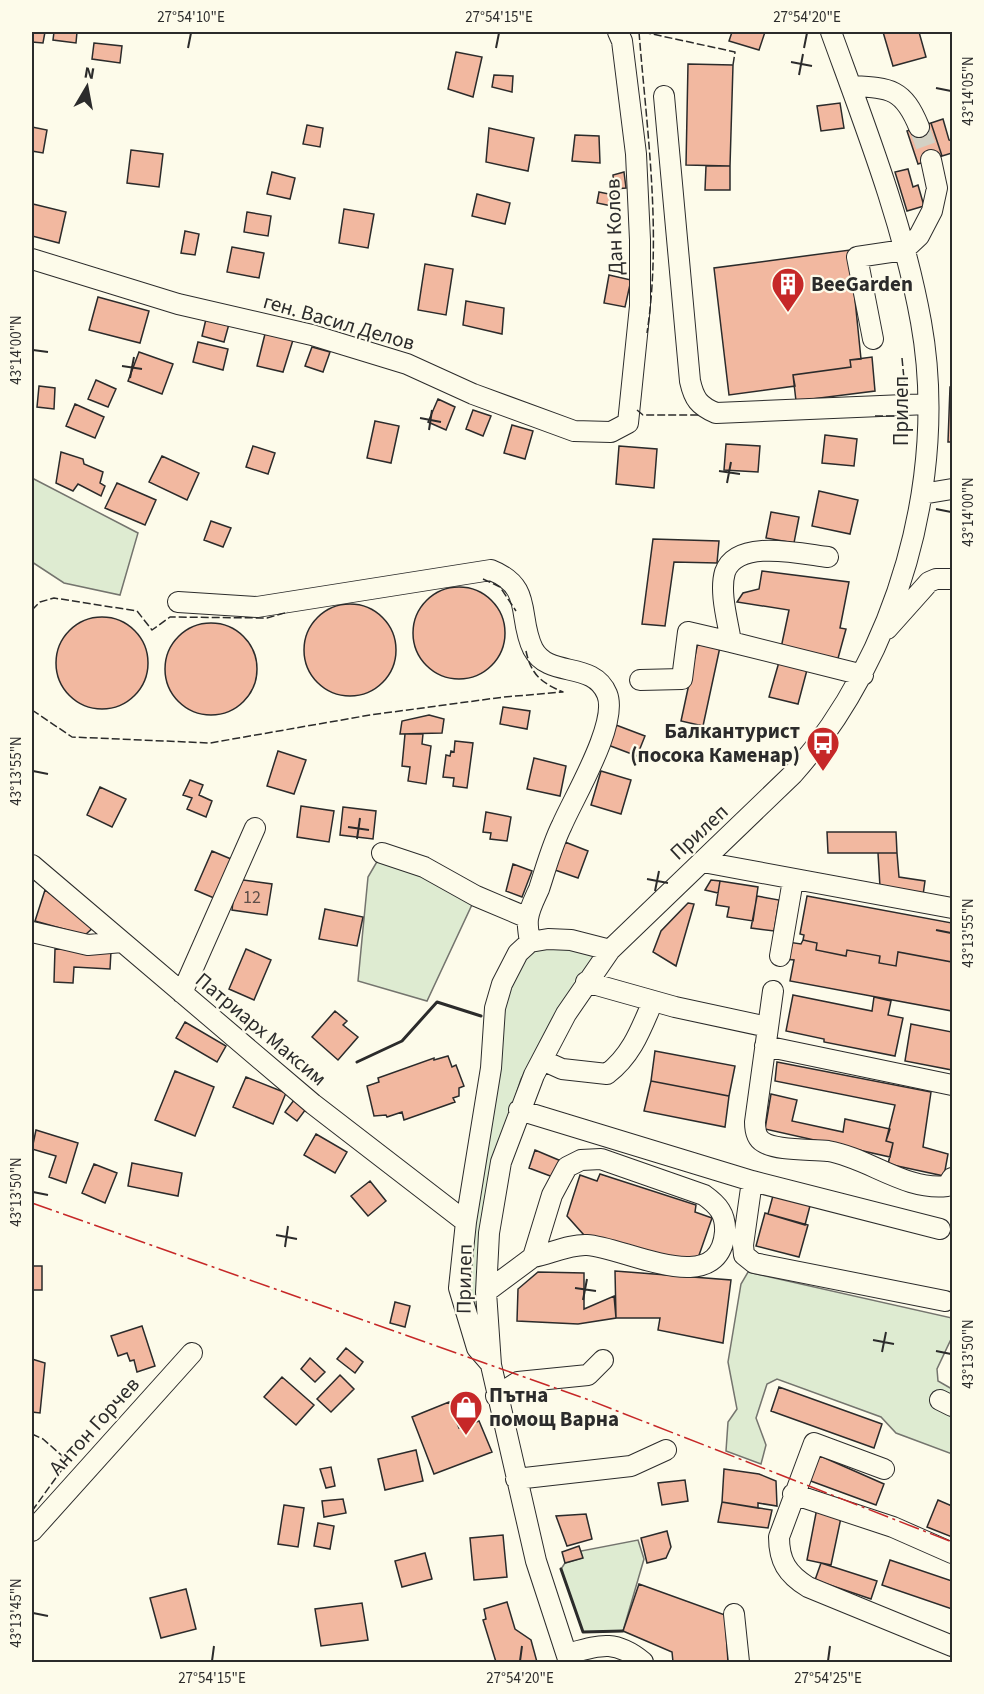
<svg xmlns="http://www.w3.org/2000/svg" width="984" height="1694" viewBox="0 0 984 1694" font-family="'Source Sans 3',sans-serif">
<rect width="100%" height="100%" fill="#fdfbea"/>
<path fill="#deebd1" stroke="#74746e" stroke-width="1.5" d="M32,478L138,533L120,595L64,583L32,562Z
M382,853L476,896L427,1001L358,981L368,877Z
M530,942L601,948L568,997L521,1079L495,1161L482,1339L459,1288L495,1008Z
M748,1272L952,1318V1337L937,1369L938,1381L952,1389V1454L896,1433L881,1417L777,1379L767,1384L756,1418L766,1445L761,1464L726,1451L728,1422L737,1409L728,1362L741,1284Z
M638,1540L644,1559L623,1631L583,1632L561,1569L565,1563L582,1558L581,1551Z"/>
<path fill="#f2b8a0" stroke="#2b2b2b" stroke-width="1.5" d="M32,32H45L43,43L32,42Z
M54,32H77L76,43L53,40Z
M732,32H765L759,50L729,41Z
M883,32H919L926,57L893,66Z
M94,43L122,46L120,63L92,59Z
M456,52L482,57L473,97L448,89Z
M688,64L733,65L730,166L686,165Z
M494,75L513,76L512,92L492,87Z
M840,103L844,128L821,131L817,106Z
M943,119L949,140L952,141V153L942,156L931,123Z
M931,123L942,156L918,164L907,131Z
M307,125L323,128L320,147L303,144Z
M32,127L47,130L43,153L32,151Z
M489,128L534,138L528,171L486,162Z
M575,135L599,136L600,163L572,161Z
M131,150L163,154L159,187L127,183Z
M706,166H730V190H705Z
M908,169L913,187L918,185L924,206L907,211L895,172Z
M272,172L295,178L290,199L267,194Z
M624,172L626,188L614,189L613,175Z
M599,192L614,195L612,206L597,203Z
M477,194L510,203L505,224L472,216Z
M33,204L66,212L59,243L32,236Z
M344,209L374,214L368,248L339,243Z
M247,212L271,216L268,236L244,232Z
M185,231L199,234L195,255L181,253Z
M232,247L264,253L259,278L227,272Z
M850,250L861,359L850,360L851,367L793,375L795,386L729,395L714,268Z
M425,264L453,269L446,315L418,310Z
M609,275L631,280L625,307L604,303Z
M98,297L149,311L140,343L89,330Z
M466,301L504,308L502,334L463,325Z
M206,319L229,324L224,342L202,336Z
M265,334L293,340L283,372L257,366Z
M198,342L228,349L223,370L193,362Z
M312,347L330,352L323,372L305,366Z
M139,352L173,364L162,394L128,381Z
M872,357L875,391L796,401L793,375L851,367L850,360Z
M96,380L116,389L108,407L88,399Z
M39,386L55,388L54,409L37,407Z
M950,387H952V442H948Z
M438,399L455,407L446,430L428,422Z
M75,404L104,417L95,438L66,426Z
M473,410L491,416L483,436L466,429Z
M375,421L399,426L391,463L367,458Z
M512,425L533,431L525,459L504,453Z
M825,435L857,439L854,466L822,463Z
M726,444L760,446L758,472L724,470Z
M253,446L275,453L268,474L246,467Z
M619,446L657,449L654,488L616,484Z
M61,452L83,459L84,464L103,472L100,483L105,486L101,496L78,484L73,491L56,483Z
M162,456L199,473L187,500L149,482Z
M117,483L156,500L145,525L105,508Z
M819,491L858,500L850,534L812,526Z
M771,512L799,517L794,543L766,538Z
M211,521L231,528L223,547L204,540Z
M653,539L719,541L717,563L674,562L665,626L642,624Z
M762,571L849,582L840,628L846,629L837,662L781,648L789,610L737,602L743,593L759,589Z
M413 633a46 46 0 1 1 92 0a46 46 0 1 1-92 0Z
M304 650a46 46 0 1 1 92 0a46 46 0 1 1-92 0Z
M56 663a46 46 0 1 1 92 0a46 46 0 1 1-92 0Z
M165 669a46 46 0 1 1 92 0a46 46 0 1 1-92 0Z
M698,642L720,647L703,726L681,721Z
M779,662L807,670L798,704L769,697Z
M503,707L530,711L527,729L500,724Z
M429,715L444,719L442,733L400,734L402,721Z
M616,725L645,736L637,756L608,745Z
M405,734H423L422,744L431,746L426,784L408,781L410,767L402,766Z
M455,741L473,743L467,788L453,786L454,778L443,777L446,755L450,756L451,751L454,752Z
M278,751L306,760L294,794L267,786Z
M534,758L566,766L560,796L527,789Z
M601,771L631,780L621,814L591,805Z
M190,780L203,785L199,795L212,801L206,817L187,809L192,798L183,795Z
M100,787L126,799L112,827L87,815Z
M301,806L334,811L329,842L297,837Z
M343,807L376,811L373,839L340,835Z
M486,812L511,817L507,841L490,839L491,833L483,832Z
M827,832H896L897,853H828Z
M565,842L588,851L578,878L555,870Z
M212,851L231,859L214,898L195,890Z
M878,853H897L899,877L925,881L923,895L880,887Z
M513,864L532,871L522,897L506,891Z
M236,879L272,884L267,915L232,910Z
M711,880L720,881L718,893L705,890Z
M720,881L758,887L753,921L727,917L729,907L716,905Z
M45,890L95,926L85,935L35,921Z
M757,896L779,900L774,931L751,928Z
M807,896L952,923V962L898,952L896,966L879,963L880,956L847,950L846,956L816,950L817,943L803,940L804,935L800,934Z
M688,903L694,904L676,966L653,952L661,931Z
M325,909L363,917L357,946L319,939Z
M803,940L817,943L816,950L846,956L847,950L880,956L879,963L896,966L898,952L952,962V1011L790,981L794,960L785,959L788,942L801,944Z
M55,949L111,951L110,969L74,967L73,983L54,982Z
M246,949L271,960L254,1000L229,989Z
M793,995L872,1011L874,997L891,1001L888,1015L903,1018L895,1056L824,1042V1039L786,1031Z
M335,1011L347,1021L343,1025L358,1037L338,1060L312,1037Z
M185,1022L226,1046L217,1062L176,1038Z
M911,1024L952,1032V1070L905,1061Z
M655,1051L735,1066L729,1096L651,1081Z
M448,1056L452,1067L456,1065L464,1086L459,1088V1096L453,1098L455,1102L404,1120L402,1112L387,1117L386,1115L374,1116L367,1086L379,1082L378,1078L434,1058V1060Z
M777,1062L931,1092L923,1147L948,1154L944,1176L888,1164L893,1143L886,1141L895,1105L775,1081Z
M175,1071L214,1087L195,1136L155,1120Z
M246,1077L286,1093L273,1124L233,1107Z
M651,1081L729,1096L725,1127L644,1111Z
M771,1094L797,1100L792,1121L843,1132L845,1119L890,1129L886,1141L893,1143L890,1157L765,1129Z
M294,1100L306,1109L297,1121L285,1112Z
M36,1130L78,1143L66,1183L49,1177L56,1156L32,1149Z
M316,1134L347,1152L335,1173L304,1155Z
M535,1150L561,1161L553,1177L529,1168Z
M132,1163L182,1173L178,1196L128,1186Z
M94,1164L117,1173L105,1203L82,1193Z
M600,1174L696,1205L695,1212L712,1218L697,1261L663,1260L584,1235L567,1216L580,1175L597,1181Z
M370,1181L386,1201L368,1216L351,1196Z
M774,1192L811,1202L805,1225L768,1214Z
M765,1213L808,1225L799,1257L756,1246Z
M32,1266H42V1290H32Z
M615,1271L731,1280L723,1343L658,1330L660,1318H616Z
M538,1272L584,1273V1309L614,1296L616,1318L578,1324L517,1321L518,1289Z
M395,1302L410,1306L405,1327L390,1323Z
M142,1326L155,1366L137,1372L134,1360L130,1361L127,1353L118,1356L111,1336Z
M346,1348L363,1362L355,1373L337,1359Z
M310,1358L325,1372L315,1382L301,1369Z
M32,1359L45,1363L40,1413L32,1412Z
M340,1375L354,1389L331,1412L317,1399Z
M282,1377L314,1405L296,1425L264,1397Z
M779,1387L882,1424L874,1448L771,1411Z
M449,1402L459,1428L479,1421L492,1452L434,1474L412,1417Z
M416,1450L423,1481L385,1490L378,1459Z
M818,1455L884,1484L876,1505L808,1480Z
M331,1467L335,1486L326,1488L320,1469Z
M724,1469L759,1474L776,1481L777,1506L758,1503V1508L722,1502Z
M685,1480L688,1501L662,1505L658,1483Z
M343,1499L346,1513L324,1517L322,1501Z
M938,1500L952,1506V1537L927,1527Z
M722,1502L772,1510L768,1528L718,1522Z
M284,1505L304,1508L298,1547L278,1544Z
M817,1508L842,1513L831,1565L807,1560Z
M586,1514L592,1539L567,1546L556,1516Z
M318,1523L334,1526L330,1549L314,1546Z
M667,1531L671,1547L666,1558L647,1563L641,1538Z
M503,1535L507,1577L474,1580L470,1538Z
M579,1546L583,1558L565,1563L562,1552Z
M425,1553L432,1579L402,1587L395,1561Z
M890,1560L952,1581V1609L882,1585Z
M821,1563L877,1581L871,1599L815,1580Z
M639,1584L725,1615L728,1662H673L672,1652L623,1631Z
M186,1589L196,1629L161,1638L150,1598Z
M507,1602L515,1629L531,1640L537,1662H496L483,1620L486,1619L484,1609Z
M362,1603L368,1640L321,1646L315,1609Z"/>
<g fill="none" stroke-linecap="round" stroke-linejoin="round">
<path stroke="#d3d1c4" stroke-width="20" stroke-dasharray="20 10" stroke-linecap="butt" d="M919,127L931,160"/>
<defs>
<path id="minor" d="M851,86C890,88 903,88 919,127
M664,96L690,381C694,399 699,406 716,413L928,404
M32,259L178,304L312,335L407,364L473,394L574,431L611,432L628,423L640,306V240L636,154L622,41L618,32
M873,339L857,257L904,250L919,236L932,211L937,188L931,160
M922,494L952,489
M828,557C802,554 737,538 725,572C719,592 728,622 731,642L863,675
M178,602L257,607L491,570C534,587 517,617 533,649C549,679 593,660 607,694C619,723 574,797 562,825C552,845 546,868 539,889C535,898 529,909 528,919C527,926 529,935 530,942
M887,629L929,582L936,579H952
M640,680L682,679L688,632L731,642
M382,853L424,867L476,896L528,918
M703,862L952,908
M32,865L313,1104L466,1222
M32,932L88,945L122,942
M780,956L793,880
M586,982L675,1007L768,1027
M773,991L755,1122C755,1129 756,1138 763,1142C776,1151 811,1149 828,1151C869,1158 905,1191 947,1186L952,1178
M182,993L255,828
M765,1046L952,1085
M542,1060L562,1069L607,1074C632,1055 641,1029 653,1001
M519,1110L752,1181
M940,1229L752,1181L743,1245L744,1255L754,1263L945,1301
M486,1292L533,1257L552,1195L567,1167L581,1160L601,1159L704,1195C718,1205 726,1214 725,1232C719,1301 625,1247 587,1245C571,1244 549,1254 533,1257
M490,1363L477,1348L459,1288L466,1222L491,1068L495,1008L502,984L518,953L530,942L548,939L571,940L610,950
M496,1396L518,1382L588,1375L603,1360
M940,1400L952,1406
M884,1469L814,1443L779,1537C779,1561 787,1574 808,1587L952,1646
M516,1479L631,1466L666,1450
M793,1494L893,1527L952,1553
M32,1531L192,1353
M734,1614L739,1662
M567,1654C600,1645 615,1639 643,1662
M569,1662L536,1561L491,1365L486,1292L489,1233L501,1162L534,1075L566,1014L610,950L793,774C897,657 949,477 921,322C903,222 865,126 831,32"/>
</defs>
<use href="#minor" stroke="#2b2b2b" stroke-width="22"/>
<use href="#minor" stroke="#fdfbea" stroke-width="20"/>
<path stroke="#2b2b2b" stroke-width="1.5" stroke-dasharray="8 3" stroke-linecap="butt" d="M639,32C647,132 662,233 647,333
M643,32L735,52L733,65
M902,358L906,400
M637,410L643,415H701
M875,416H907L906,409
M483,579L500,587L516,611
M32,610L40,602L54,598L137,611L152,630L170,617L267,618L288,612
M32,710L72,737L210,743L370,715L504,697L563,692C542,683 531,675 526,651
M32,1434L43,1439L68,1461
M32,1511L63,1468"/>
<path stroke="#2b2b2b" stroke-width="3" d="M357,1062L402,1041L437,1002L481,1016
M561,1569L583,1632L623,1631"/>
<path stroke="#c62828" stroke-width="1.5" stroke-dasharray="21 4.5 3 4.5" stroke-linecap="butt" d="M32,1203L589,1400L952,1542"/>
</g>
<path fill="none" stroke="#2b2b2b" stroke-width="2" d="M188,48L191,33M496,48L499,33M804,48L807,33M791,62L812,66M799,75L803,54M936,88L951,91M33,350L48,352M122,366L142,369M130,378L134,357M420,418L441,422M429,430L432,410M719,471L740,474M727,483L731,462M936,509L951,512M33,771L48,774M348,827L369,830M357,839L360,818M647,879L668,883M655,891L659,871M936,930L951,933M33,1192L48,1195M276,1235L297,1239M285,1247L288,1226M575,1288L596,1291M583,1300L587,1279M873,1340L894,1344M936,1351L951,1354M882,1352L886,1332M33,1613L48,1616M212,1661L214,1646M520,1661L522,1646M828,1661L830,1646"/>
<defs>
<symbol id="building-pin" viewBox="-11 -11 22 30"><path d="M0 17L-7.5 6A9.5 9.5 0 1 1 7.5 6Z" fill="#c62828" stroke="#fdfbea"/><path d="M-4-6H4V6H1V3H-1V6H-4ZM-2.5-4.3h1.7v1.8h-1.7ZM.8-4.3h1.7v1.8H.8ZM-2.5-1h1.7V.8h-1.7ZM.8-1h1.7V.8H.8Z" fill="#fff"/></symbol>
<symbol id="bus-pin" viewBox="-11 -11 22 30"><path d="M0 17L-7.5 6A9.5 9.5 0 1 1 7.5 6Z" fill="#c62828" stroke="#fdfbea"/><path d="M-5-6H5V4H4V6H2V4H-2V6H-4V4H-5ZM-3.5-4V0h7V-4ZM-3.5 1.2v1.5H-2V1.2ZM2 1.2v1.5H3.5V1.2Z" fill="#fff"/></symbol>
<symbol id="shop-pin" viewBox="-11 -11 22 30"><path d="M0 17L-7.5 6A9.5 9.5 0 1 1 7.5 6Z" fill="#c62828" stroke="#fdfbea"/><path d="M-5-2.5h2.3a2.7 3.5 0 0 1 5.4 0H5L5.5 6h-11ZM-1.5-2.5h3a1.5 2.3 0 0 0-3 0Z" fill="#fff"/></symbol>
</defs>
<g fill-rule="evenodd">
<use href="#building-pin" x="769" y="265" width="38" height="52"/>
<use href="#bus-pin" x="804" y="724" width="38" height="52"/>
<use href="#shop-pin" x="447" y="1388" width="38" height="52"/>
</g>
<g text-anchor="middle" stroke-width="4.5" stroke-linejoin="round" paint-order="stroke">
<g font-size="18" fill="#5d4e48">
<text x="252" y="903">12</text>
</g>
<g font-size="21" fill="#2b2b2b" stroke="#fdfbea">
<text transform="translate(614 227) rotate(-92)" y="7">Дан Колов</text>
<text transform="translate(339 322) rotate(16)" y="7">ген. Васил Делов</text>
<text transform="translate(901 411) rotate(-90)" y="7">Прилеп</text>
<text transform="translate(699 832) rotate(-43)" y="7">Прилеп</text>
<text transform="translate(261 1029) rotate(40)" y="7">Патриарх Максим</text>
<text transform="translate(464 1279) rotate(-89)" y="7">Прилеп</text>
<text transform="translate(94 1426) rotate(-48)" y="7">Антон Горчев</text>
</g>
<g font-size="21" font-weight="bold" fill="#2b2b2b" stroke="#fdfbea" text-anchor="start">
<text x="811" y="291">BeeGarden</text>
<text x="800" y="738" text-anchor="end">Балкантурист<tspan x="800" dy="24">(посока Каменар)</tspan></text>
<text x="489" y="1402">Пътна<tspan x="489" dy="24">помощ Варна</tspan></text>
</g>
</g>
<rect width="984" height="1694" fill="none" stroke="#fdfbea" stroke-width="66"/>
<g transform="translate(87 87) rotate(10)" stroke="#fdfbea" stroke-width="4.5" paint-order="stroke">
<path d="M0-4.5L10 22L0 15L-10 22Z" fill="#2b2b2b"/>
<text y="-9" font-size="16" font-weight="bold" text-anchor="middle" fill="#2b2b2b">N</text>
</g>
<rect x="33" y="33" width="918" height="1628" fill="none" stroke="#2b2b2b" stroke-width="2"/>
<g font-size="15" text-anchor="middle" fill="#2b2b2b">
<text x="191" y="22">27°54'10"E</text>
<text x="499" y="22">27°54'15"E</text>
<text x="807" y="22">27°54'20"E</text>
<text transform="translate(968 91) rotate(-90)" y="5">43°14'05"N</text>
<text transform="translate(16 350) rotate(-90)" y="5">43°14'00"N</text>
<text transform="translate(968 512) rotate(-90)" y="5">43°14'00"N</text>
<text transform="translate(16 771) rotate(-90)" y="5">43°13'55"N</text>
<text transform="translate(968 933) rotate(-90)" y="5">43°13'55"N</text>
<text transform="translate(16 1192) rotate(-90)" y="5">43°13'50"N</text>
<text transform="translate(968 1354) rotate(-90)" y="5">43°13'50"N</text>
<text transform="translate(16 1613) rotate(-90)" y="5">43°13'45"N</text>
<text x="212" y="1683">27°54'15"E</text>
<text x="520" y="1683">27°54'20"E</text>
<text x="828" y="1683">27°54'25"E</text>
</g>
</svg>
